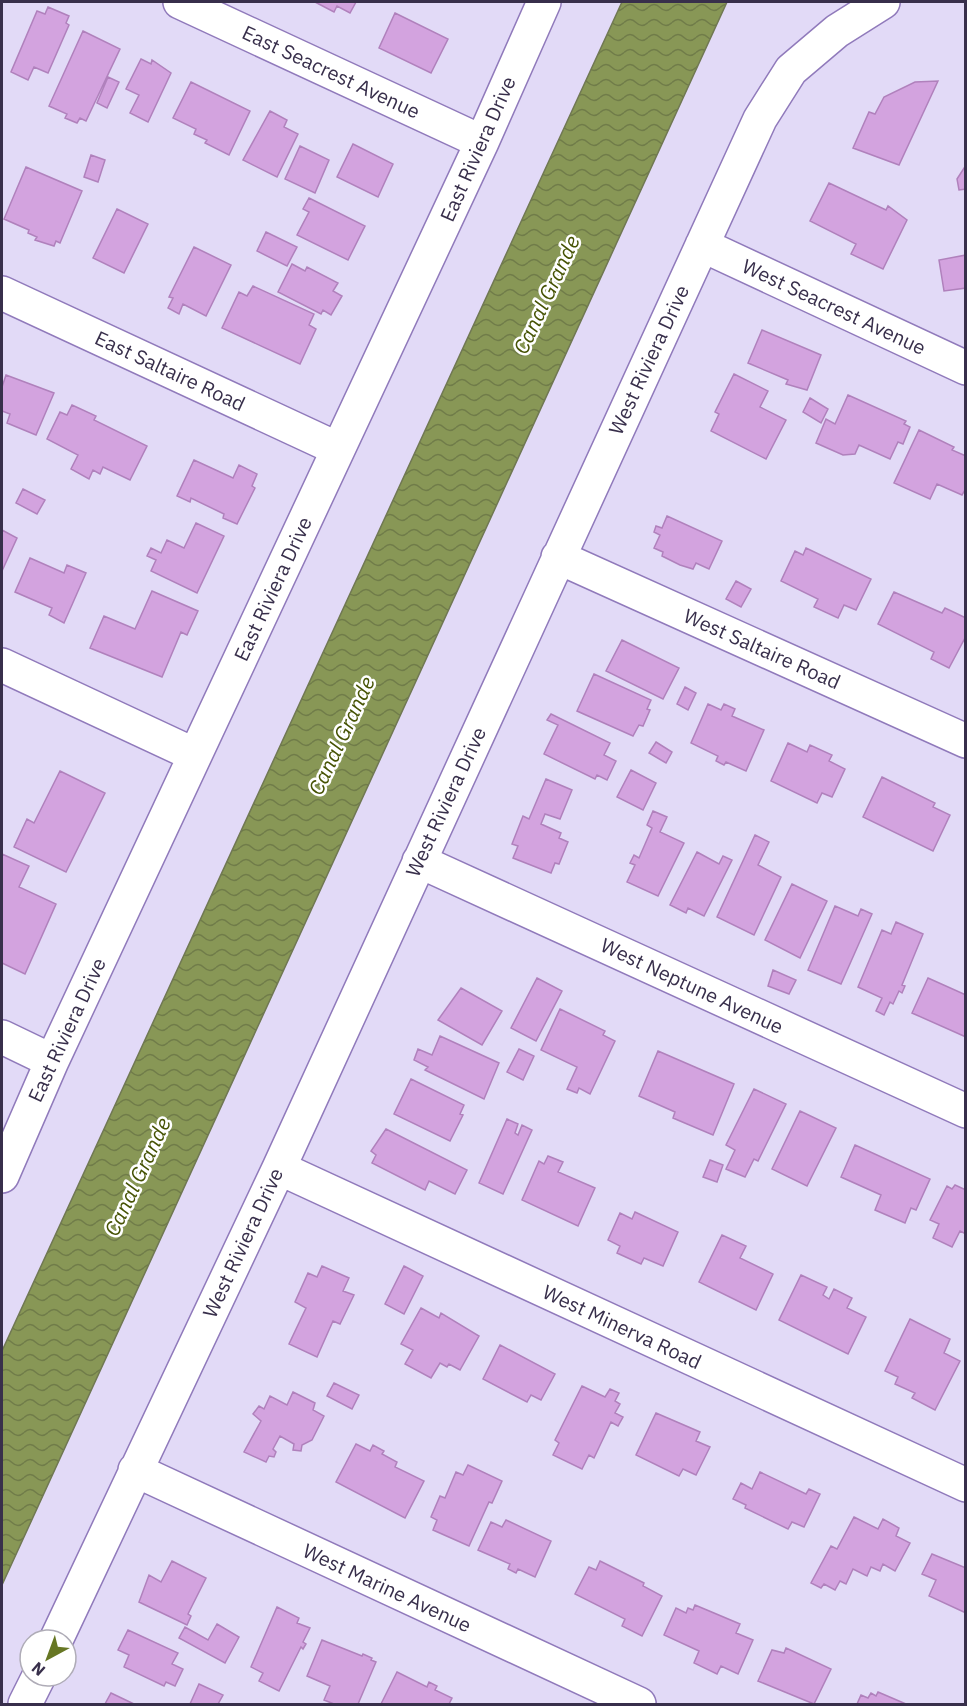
<svg xmlns="http://www.w3.org/2000/svg" width="967" height="1706" viewBox="0 0 967 1706" font-family="'IBM Plex Sans',sans-serif">
<defs>
<pattern id="water-waves" width="16" height="10" patternUnits="userSpaceOnUse" patternTransform="scale(1.5)"><rect width="16" height="10" fill="#889756"/><path d="M0 5q4-4 8 0t8 0" fill="none" stroke="#707c49"/></pattern>
</defs>
<rect width="100%" height="100%" fill="#e2daf7"/>
<path fill="url(#water-waves)" stroke="#707853" stroke-width="1.5" d="M622,2H727L2,1585V1351Z"/>
<path fill="#d3a3df" stroke="#b081bc" stroke-width="1.5" d="M315,2H356L350,13L337,6L334,12Z
M48,7L69,16L66,23L69,25L48,73L34,67L28,80L11,72L37,11L45,14Z
M395,13L448,39L431,73L379,48Z
M83,31L120,49L86,121L80,118L77,123L65,118L67,114L49,106Z
M141,59L151,64L152,60L171,73L148,122L130,113L139,95L126,89Z
M108,77L119,82L107,108L97,103Z
M938,81L899,165L853,148L869,112L875,114L884,97L915,82Z
M191,82L250,111L229,155L205,143L207,140L194,134L196,129L173,118Z
M270,111L287,120L284,127L298,134L277,177L243,160Z
M353,144L393,164L378,197L337,177Z
M300,146L329,160L315,193L285,179Z
M91,155L105,160L98,182L84,177Z
M966,165V189L959,190L957,179Z
M26,167L82,191L60,243L56,241L54,246L35,240L37,237L28,233L29,230L4,219Z
M829,183L886,210L888,206L907,220L883,269L851,254L856,244L810,221Z
M309,198L365,226L348,260L297,235L309,212L303,209Z
M117,209L148,224L124,273L93,258Z
M266,232L297,247L287,266L257,251Z
M194,247L231,265L206,316L183,304L179,314L168,308L173,298L169,297Z
M966,255V288L944,291L939,260Z
M292,264L305,271L307,267L338,283L333,291L342,296L331,315L323,310L321,314L278,292Z
M253,286L314,314L309,325L316,329L300,364L222,328L239,292L247,296Z
M762,330L821,355L807,390L786,384L788,380L748,363Z
M734,374L768,391L760,407L786,420L766,459L711,431L719,414L715,412Z
M6,375L54,393L36,435L7,423L10,414L2,411V387Z
M848,395L906,421L904,424L910,427L903,444L898,442L890,459L859,445L855,454L843,455L816,443L826,419L835,424Z
M810,398L828,409L821,423L803,412Z
M72,405L96,416L94,420L147,446L130,480L103,467L100,474L93,470L89,479L71,469L78,455L47,439L60,412L67,415Z
M919,430L954,447L952,450L966,456V488L962,495L937,484L930,499L894,483Z
M194,460L233,478L239,465L257,474L252,486L255,488L237,524L223,518L224,514L191,498L190,502L177,496Z
M23,489L45,500L37,514L16,503Z
M667,516L722,541L709,569L696,563L693,569L680,565L662,556L663,552L654,548L660,535L654,532L656,526L662,528Z
M196,523L224,536L197,593L151,571L156,560L147,556L151,548L161,553L167,540L184,548Z
M2,530L17,538L2,571Z
M806,548L871,579L856,610L844,605L838,618L814,607L818,599L781,581L795,551L803,555Z
M30,558L64,573L67,565L86,573L64,623L49,615L52,608L15,592Z
M736,581L751,589L741,607L726,599Z
M152,591L198,611L187,635L181,632L162,677L90,648L104,616L135,629Z
M894,592L942,613L945,608L966,618V636L949,668L931,659L934,652L878,624Z
M622,640L679,668L663,699L606,671Z
M594,674L651,700L647,709L650,710L643,726L639,725L633,736L577,711Z
M685,687L696,693L688,710L677,704Z
M708,704L721,710L724,704L735,709L732,716L764,730L746,771L726,762L724,765L716,761L718,756L691,743Z
M551,714L610,743L604,755L616,761L607,780L597,775L595,779L544,754L558,725L547,720Z
M656,742L672,752L666,763L649,753Z
M788,743L807,752L810,745L832,755L829,761L845,769L832,797L822,793L817,803L771,781Z
M631,770L656,783L643,810L617,797Z
M60,771L105,793L66,872L14,847L27,819L34,823Z
M882,777L935,803L933,807L950,815L933,851L863,817Z
M546,779L572,790L560,819L545,814L541,824L561,833L559,838L568,842L559,864L555,863L551,873L513,858L518,846L512,844L523,816L529,819Z
M653,811L667,817L660,832L684,843L658,896L627,882L635,865L630,863L634,855L639,858L652,828L647,825Z
M755,835L769,842L758,865L781,877L754,935L717,917Z
M697,852L719,864L723,856L732,860L704,916L688,908L686,913L670,905Z
M2,854L29,866L19,887L56,904L25,974L2,963Z
M792,884L827,901L800,958L765,940Z
M835,906L858,916L861,909L872,914L841,984L808,970Z
M896,922L923,934L902,985L905,986L902,993L899,991L893,1004L890,1002L884,1015L876,1011L882,998L858,987L882,930L891,934Z
M773,970L796,980L789,994L768,986Z
M537,978L562,991L536,1041L511,1028Z
M928,978L966,995V1037L912,1013Z
M461,988L502,1011L482,1045L438,1020Z
M560,1009L605,1031L603,1035L615,1041L590,1094L579,1088L577,1093L567,1089L577,1067L541,1050Z
M440,1036L499,1063L484,1099L425,1070L428,1067L414,1060L418,1049L432,1055Z
M519,1049L534,1056L523,1080L507,1072Z
M658,1051L734,1084L713,1135L673,1118L675,1112L639,1096Z
M411,1079L464,1105L460,1114L463,1115L450,1141L394,1114Z
M754,1089L786,1104L758,1161L754,1159L745,1177L726,1169L735,1150L726,1145Z
M800,1111L836,1128L807,1186L772,1169Z
M507,1119L518,1124L515,1133L518,1135L522,1125L532,1130L503,1194L479,1183Z
M386,1129L467,1170L455,1194L429,1181L425,1190L372,1163L376,1155L371,1151Z
M855,1145L930,1179L916,1210L911,1208L905,1223L875,1210L881,1195L841,1177Z
M548,1156L563,1162L558,1172L595,1188L578,1226L522,1200L539,1161L544,1164Z
M710,1160L723,1165L717,1182L703,1177Z
M955,1185L966,1190V1234L960,1231L952,1247L933,1238L939,1224L930,1220L947,1186L952,1189Z
M635,1212L678,1232L663,1266L644,1258L641,1264L617,1253L620,1246L608,1240L620,1213L632,1219Z
M722,1235L746,1246L740,1258L773,1274L756,1310L699,1282Z
M322,1266L349,1278L343,1291L354,1295L340,1324L333,1321L317,1357L289,1344L306,1308L295,1302L308,1273L317,1277Z
M404,1266L423,1276L404,1314L385,1304Z
M801,1275L827,1287L823,1295L829,1299L834,1289L852,1298L847,1308L866,1317L848,1354L779,1320Z
M421,1308L439,1318L441,1313L479,1336L460,1370L449,1364L447,1367L440,1363L431,1378L405,1364L413,1350L401,1344Z
M910,1319L950,1339L944,1353L960,1361L935,1410L912,1398L915,1393L895,1384L898,1377L885,1371Z
M500,1345L555,1374L541,1400L531,1395L527,1402L483,1379Z
M334,1383L359,1395L352,1409L327,1396Z
M582,1386L605,1397L610,1389L619,1393L615,1401L620,1404L615,1413L623,1417L618,1426L611,1422L594,1458L589,1455L582,1469L553,1455L559,1443L555,1440Z
M293,1392L315,1403L313,1410L324,1416L312,1440L302,1445L301,1451L293,1450L294,1444L280,1436L273,1449L276,1452L274,1457L269,1456L266,1462L244,1452L261,1421L253,1414L259,1406L264,1409L270,1396L287,1405Z
M656,1413L700,1432L696,1441L710,1447L696,1475L683,1469L679,1476L636,1455Z
M356,1444L370,1451L373,1445L384,1451L382,1454L397,1462L395,1467L424,1481L405,1518L336,1482Z
M468,1465L502,1481L492,1503L489,1502L469,1546L433,1530L437,1520L431,1517L440,1496L445,1498L456,1472L463,1475Z
M760,1472L806,1494L809,1489L820,1494L804,1527L792,1522L788,1529L745,1508L746,1505L733,1499L741,1483L752,1489Z
M854,1517L878,1529L883,1519L899,1528L896,1536L910,1543L895,1571L883,1564L880,1571L871,1567L867,1576L853,1569L846,1584L840,1581L835,1590L824,1584L821,1588L811,1583L831,1546L837,1549Z
M506,1520L551,1541L535,1577L518,1569L516,1573L508,1569L510,1564L478,1550L491,1522L502,1527Z
M932,1554L966,1568V1613L929,1596L936,1580L922,1574Z
M172,1561L206,1578L188,1614L191,1616L187,1625L139,1602L149,1575L161,1582Z
M600,1561L644,1583L643,1586L662,1596L642,1636L622,1626L625,1619L575,1594L589,1567L596,1570Z
M695,1605L740,1624L736,1633L753,1640L738,1674L721,1666L717,1674L694,1663L699,1651L664,1635L676,1608L686,1613L688,1608L693,1610Z
M277,1607L299,1618L297,1623L310,1628L303,1642L306,1644L303,1649L301,1647L279,1691L259,1681L263,1673L251,1667Z
M217,1624L239,1637L225,1663L179,1638L185,1627L208,1640Z
M128,1630L178,1653L172,1664L183,1669L175,1686L166,1682L164,1686L124,1667L129,1655L118,1650Z
M322,1640L362,1656L363,1654L372,1658L371,1660L376,1662L358,1704H334L324,1700L330,1686L307,1676Z
M786,1648L831,1669L814,1704L758,1681L772,1650L784,1653Z
M397,1672L427,1687L429,1682L437,1686L435,1690L452,1698L449,1704H381Z
M199,1684L223,1695L218,1704H190Z
M878,1692L906,1704H857L861,1695L868,1698L871,1693L876,1696Z
M111,1693L134,1704H105Z"/>
<g fill="none" stroke-linecap="round" stroke-linejoin="round">
<defs>
<path id="minor" d="M180,2L482,142
M702,245L966,368
M2,293L338,449
M558,557L966,741
M2,665L195,755
M419,861L966,1111
M2,1037L52,1061
M279,1168L966,1485
M2,1176L52,1061L482,142L544,2
M135,1470L639,1704
M56,1640L279,1168L760,119L791,70L837,31L883,2
M25,1704L39,1676"/>
</defs>
<use href="#minor" stroke="#907abb" stroke-width="36"/>
<use href="#minor" stroke="#fff" stroke-width="33"/>
</g>
<g text-anchor="middle" stroke-width="5" stroke-linejoin="round" paint-order="stroke">
<g font-size="20" fill="#382f4b" stroke="#fff">
<text transform="translate(331 72) rotate(25)" y="7">East Seacrest Avenue</text>
<text transform="translate(478 149) rotate(-66)" y="7">East Riviera Drive</text>
<text transform="translate(834 307) rotate(25)" y="7">West Seacrest Avenue</text>
<text transform="translate(649 360) rotate(-65)" y="7">West Riviera Drive</text>
<text transform="translate(170 371) rotate(25)" y="7">East Saltaire Road</text>
<text transform="translate(273 589) rotate(-65)" y="7">East Riviera Drive</text>
<text transform="translate(762 649) rotate(24)" y="7">West Saltaire Road</text>
<text transform="translate(446 802) rotate(-65)" y="7">West Riviera Drive</text>
<text transform="translate(692 986) rotate(25)" y="7">West Neptune Avenue</text>
<text transform="translate(67 1030) rotate(-65)" y="7">East Riviera Drive</text>
<text transform="translate(243 1243) rotate(-65)" y="7">West Riviera Drive</text>
<text transform="translate(622 1327) rotate(25)" y="7">West Minerva Road</text>
<text transform="translate(387 1588) rotate(25)" y="7">West Marine Avenue</text>
</g>
<g font-size="21" font-style="italic" fill="#465304" stroke="#fff">
<text transform="translate(547 295) rotate(-65)" y="7">Canal Grande</text>
<text transform="translate(342 736) rotate(-65)" y="7">Canal Grande</text>
<text transform="translate(138 1177) rotate(-65)" y="7">Canal Grande</text>
</g>
</g>
<rect width="967" height="1706" fill="none" stroke="#382f4b" stroke-width="6"/>
<g transform="translate(48 1658) rotate(221)"><circle r="28" fill="#ffffff" stroke="#afacb7" stroke-width="1.5"/>
<path d="M0-4.5L10 22L0 15L-10 22Z" fill="#677724"/>
<text y="-9" font-size="16" font-weight="bold" text-anchor="middle" fill="#382f4b">N</text>
</g>
</svg>
